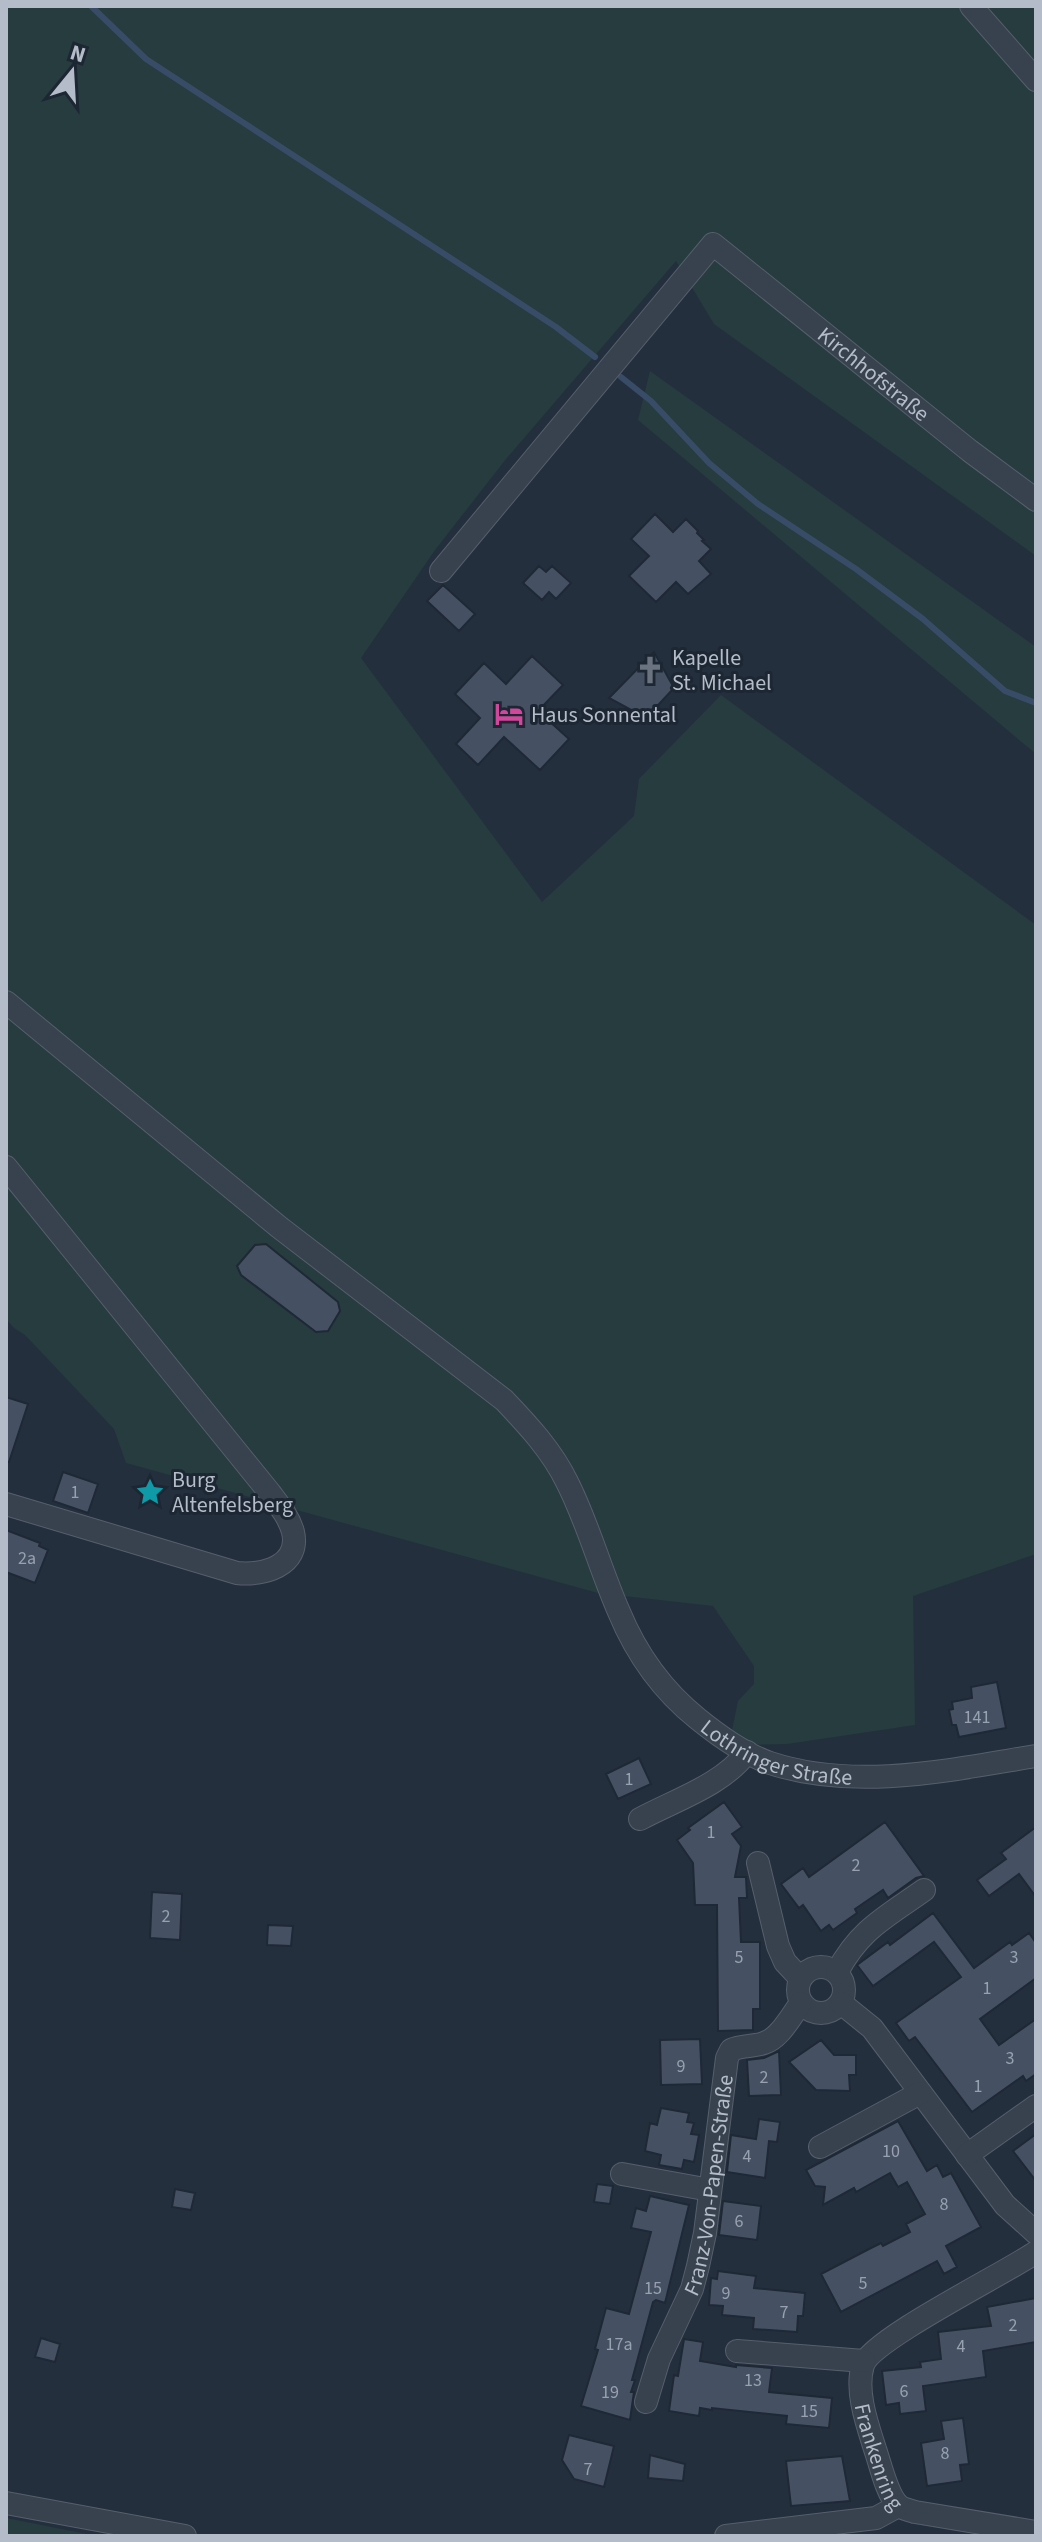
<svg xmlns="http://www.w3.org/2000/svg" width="1042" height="2542" viewBox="0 0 1042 2542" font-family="'Source Sans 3',sans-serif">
<rect width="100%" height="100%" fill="#242f3e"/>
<path fill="#263c3f" d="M6,6H1036V556L714,324L676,261L506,459L435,550L361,658L542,902L634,816L639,779L721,695L1036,925V1554L913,1596L915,1725L787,1744L729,1745L738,1701L754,1684V1666L713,1606L598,1593L126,1463L114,1429L25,1335L14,1328L6,1319Z
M650,371L1036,647V754L638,420Z
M6,2518L96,2536H6Z"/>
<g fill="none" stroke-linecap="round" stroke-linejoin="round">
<path stroke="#394c67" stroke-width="6" d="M91,6L146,59L556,327L595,357
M621,377L651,401L709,463L758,504L856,569L923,619L1005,691L1036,703"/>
</g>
<path fill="#455162" stroke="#1f2835" stroke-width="2" d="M655,514L673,532L686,519L698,531L697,533L704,540L702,541L711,549L699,561L711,574L688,594L676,582L656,602L629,576L649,556L631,539Z
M539,566L546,572L552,566L571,583L556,599L549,592L542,600L523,583Z
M443,585L475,614L459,631L427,601Z
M654,652L674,688L646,718L609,698Z
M532,656L563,685L538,711L569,739L540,770L504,737L478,765L456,744L480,718L455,694L484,663L506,684Z
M266,1244L338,1302L340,1311L328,1331L316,1332L241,1275L237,1266L255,1245Z
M6,1397L28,1404L9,1462H6Z
M63,1472L98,1484L88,1513L53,1501Z
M6,1530L40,1543L39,1546L48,1550L35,1583L6,1572Z
M997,1682L1006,1728L959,1737L956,1725H952L949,1710L953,1709L952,1702L972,1698L971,1687Z
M639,1758L651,1784L618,1799L606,1774Z
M724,1802L742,1827L732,1834L741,1846L735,1877H746L747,1898H739L741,1942H760V2009H753V2030L718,2031L717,1905H695L693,1863L677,1840L690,1830L688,1828Z
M885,1822L924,1876L916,1878L888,1898L883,1890L855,1909L857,1913L833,1930L829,1925L821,1931L803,1905L799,1908L781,1884L803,1868L809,1877Z
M1036,1827V1897L1019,1874L989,1896L977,1880L1006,1859L1001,1853Z
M152,1892L182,1894L180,1940L150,1938Z
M933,1913L974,1968L1010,1942L1012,1945L1029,1933L1036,1943V1978L980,2019L999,2045L1036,2019V2074L1026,2081L1023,2076L972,2112L915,2037L909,2041L896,2023L961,1977L934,1942L873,1986L857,1965L888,1942L890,1945Z
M268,1925L293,1926L291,1946L267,1945Z
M700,2039L702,2084L661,2085L660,2040Z
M821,2040L834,2055H856V2075H849L850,2091L816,2090L789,2062Z
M779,2051L781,2095L749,2096L747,2060L764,2058Z
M661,2108L689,2113L687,2122L694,2123L691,2134L699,2135L694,2162L684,2160L682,2169L659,2165L661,2155L645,2151L650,2123L657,2125Z
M759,2119L780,2122L777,2142L769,2141L765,2178L727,2172L731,2135L756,2139Z
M898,2121L927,2171L937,2165L943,2177L951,2173L981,2227L946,2246L957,2267L944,2274L937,2261L841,2312L821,2274L869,2249L881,2243L883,2246L910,2232L906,2224L925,2214L907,2182L898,2187L890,2173L856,2192L854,2188L823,2205L825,2187L815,2186L806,2170Z
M1036,2134V2181L1013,2151Z
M597,2184L613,2186L610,2204L594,2202Z
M175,2189L195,2193L191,2210L172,2207Z
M650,2196L689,2205L665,2303L656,2300L653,2302L632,2380H635L631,2392H634L630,2420L581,2406L598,2350L595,2349L606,2308L629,2314L651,2232L631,2228L636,2208L646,2211Z
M723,2201L761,2206L757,2240L719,2235Z
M718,2271L756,2276L754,2288L805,2293L803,2316H798L797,2332L753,2329L754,2318L722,2315L723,2306L709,2305L711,2278L717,2279Z
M1036,2298V2342L983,2351L986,2377L923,2386L926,2411L900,2414L899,2403L886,2405L882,2371L921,2367L920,2362L941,2359L938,2332L991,2326L987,2307Z
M41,2338L60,2344L55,2362L35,2357Z
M684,2339L703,2342L700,2361L736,2367V2365L772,2368L769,2392L832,2398L829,2428L786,2424L787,2416L712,2408V2410L700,2408L699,2416L669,2411L674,2375L678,2376Z
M963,2418L969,2464L960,2465L962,2481L927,2486L921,2443L944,2439L941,2421Z
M569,2435L614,2446L604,2487L574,2479L562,2460Z
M650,2455L685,2464L683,2481L648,2478Z
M842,2456L850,2501L791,2506L786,2461Z"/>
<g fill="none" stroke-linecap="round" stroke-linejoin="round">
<defs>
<g id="minor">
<path d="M971,6L1036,80"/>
<path id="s1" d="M441,571L713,244L970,451L1036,500"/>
<path id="s2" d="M6,1002L279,1227L504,1400C528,1425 552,1451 567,1482C588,1523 600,1569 619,1612C636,1653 663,1691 698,1719C719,1736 744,1754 770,1763C855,1791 950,1770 1036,1756"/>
<path d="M6,1167L270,1493C279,1505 289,1517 293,1532C301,1566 262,1576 237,1573L6,1504"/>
<path d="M640,1819C675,1800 723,1785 747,1752"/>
<path d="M758,1863L778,1946L785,1962L800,1978"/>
<circle cx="821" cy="1990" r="23"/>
<path d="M837,1972C860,1929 886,1917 924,1890"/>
<path d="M841,2003L872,2028L1005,2205L1036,2233"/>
<path d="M820,2147L920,2093"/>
<path d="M967,2155L1036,2106"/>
<path d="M622,2174L710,2190"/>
<path id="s3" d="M1036,2252C1006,2273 872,2339 863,2365C855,2390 867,2424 875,2449C880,2463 887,2495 898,2505C901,2509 910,2510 915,2512L1036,2532"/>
<path d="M737,2351L864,2361"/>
<path id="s4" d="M646,2402L659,2359L692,2289L698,2266L705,2233L727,2058L731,2050C742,2045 753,2047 764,2043C780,2038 791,2016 801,2003"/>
<path d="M6,2503L185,2536"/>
<path d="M726,2536L876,2518L898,2506"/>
</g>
</defs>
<use href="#minor" stroke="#565f6c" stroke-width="24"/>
<use href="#minor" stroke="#38414e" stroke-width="22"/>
</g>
<defs>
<symbol id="church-bare" viewBox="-9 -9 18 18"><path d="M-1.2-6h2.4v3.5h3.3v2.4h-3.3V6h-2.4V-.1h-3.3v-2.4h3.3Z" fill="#6b7280" stroke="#1d2633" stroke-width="2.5" paint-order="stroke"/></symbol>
<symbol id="hotel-bare" viewBox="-9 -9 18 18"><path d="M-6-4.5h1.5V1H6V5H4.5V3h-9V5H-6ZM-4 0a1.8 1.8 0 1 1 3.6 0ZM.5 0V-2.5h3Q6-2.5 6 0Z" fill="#d1479c" stroke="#1d2633" stroke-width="2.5" paint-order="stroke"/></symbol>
<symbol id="sight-bare" viewBox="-9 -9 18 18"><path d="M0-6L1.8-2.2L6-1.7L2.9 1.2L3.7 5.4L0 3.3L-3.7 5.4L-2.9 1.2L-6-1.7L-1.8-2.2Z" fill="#0f9aa8" stroke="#1d2633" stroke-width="2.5" paint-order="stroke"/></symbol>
</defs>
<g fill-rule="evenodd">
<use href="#church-bare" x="630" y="650" width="40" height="40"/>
<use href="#hotel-bare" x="489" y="694" width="40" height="40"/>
<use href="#sight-bare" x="130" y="1472" width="40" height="40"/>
</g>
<g text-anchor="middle" stroke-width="6" stroke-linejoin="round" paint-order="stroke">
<g font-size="18" fill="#98a1af">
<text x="75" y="1498">1</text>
<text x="27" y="1564">2a</text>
<text x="977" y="1723">141</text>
<text x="629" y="1785">1</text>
<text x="711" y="1838">1</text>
<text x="856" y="1871">2</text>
<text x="166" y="1922">2</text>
<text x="739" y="1963">5</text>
<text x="1014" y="1963">3</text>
<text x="987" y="1994">1</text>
<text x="1010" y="2064">3</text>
<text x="681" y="2072">9</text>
<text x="764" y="2083">2</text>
<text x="978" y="2092">1</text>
<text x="891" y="2157">10</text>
<text x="747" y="2162">4</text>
<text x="944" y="2210">8</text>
<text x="739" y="2227">6</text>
<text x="863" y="2289">5</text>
<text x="653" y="2294">15</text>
<text x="726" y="2299">9</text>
<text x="784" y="2318">7</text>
<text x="1013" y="2331">2</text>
<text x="619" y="2350">17a</text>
<text x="961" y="2352">4</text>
<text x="753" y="2386">13</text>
<text x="904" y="2397">6</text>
<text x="610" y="2398">19</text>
<text x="809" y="2417">15</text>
<text x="945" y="2459">8</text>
<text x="588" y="2475">7</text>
</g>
<g font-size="22" fill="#b4bcc9" stroke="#1d2633">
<text dy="8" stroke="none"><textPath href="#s1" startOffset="632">Kirchhofstraße</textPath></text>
<text dy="8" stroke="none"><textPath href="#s2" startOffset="1104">Lothringer Straße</textPath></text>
<text dy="8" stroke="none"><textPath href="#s4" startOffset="228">Franz-Von-Papen-Straße</textPath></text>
<text dy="8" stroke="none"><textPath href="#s3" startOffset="302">Frankenring</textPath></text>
</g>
<g font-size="22" fill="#b4bcc9" stroke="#1d2633" text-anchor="start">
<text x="672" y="665">Kapelle<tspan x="672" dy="25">St. Michael</tspan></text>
<text x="531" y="722">Haus Sonnental</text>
<text x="172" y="1487">Burg<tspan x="172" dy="25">Altenfelsberg</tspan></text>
</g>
</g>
<rect width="1042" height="2542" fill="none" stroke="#b4bcc9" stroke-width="16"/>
<g transform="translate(72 72) rotate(18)" stroke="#1d2633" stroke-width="6" paint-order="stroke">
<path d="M0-6L14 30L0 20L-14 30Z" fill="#b4bcc9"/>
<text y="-12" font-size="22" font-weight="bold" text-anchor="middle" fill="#b4bcc9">N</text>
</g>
</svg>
